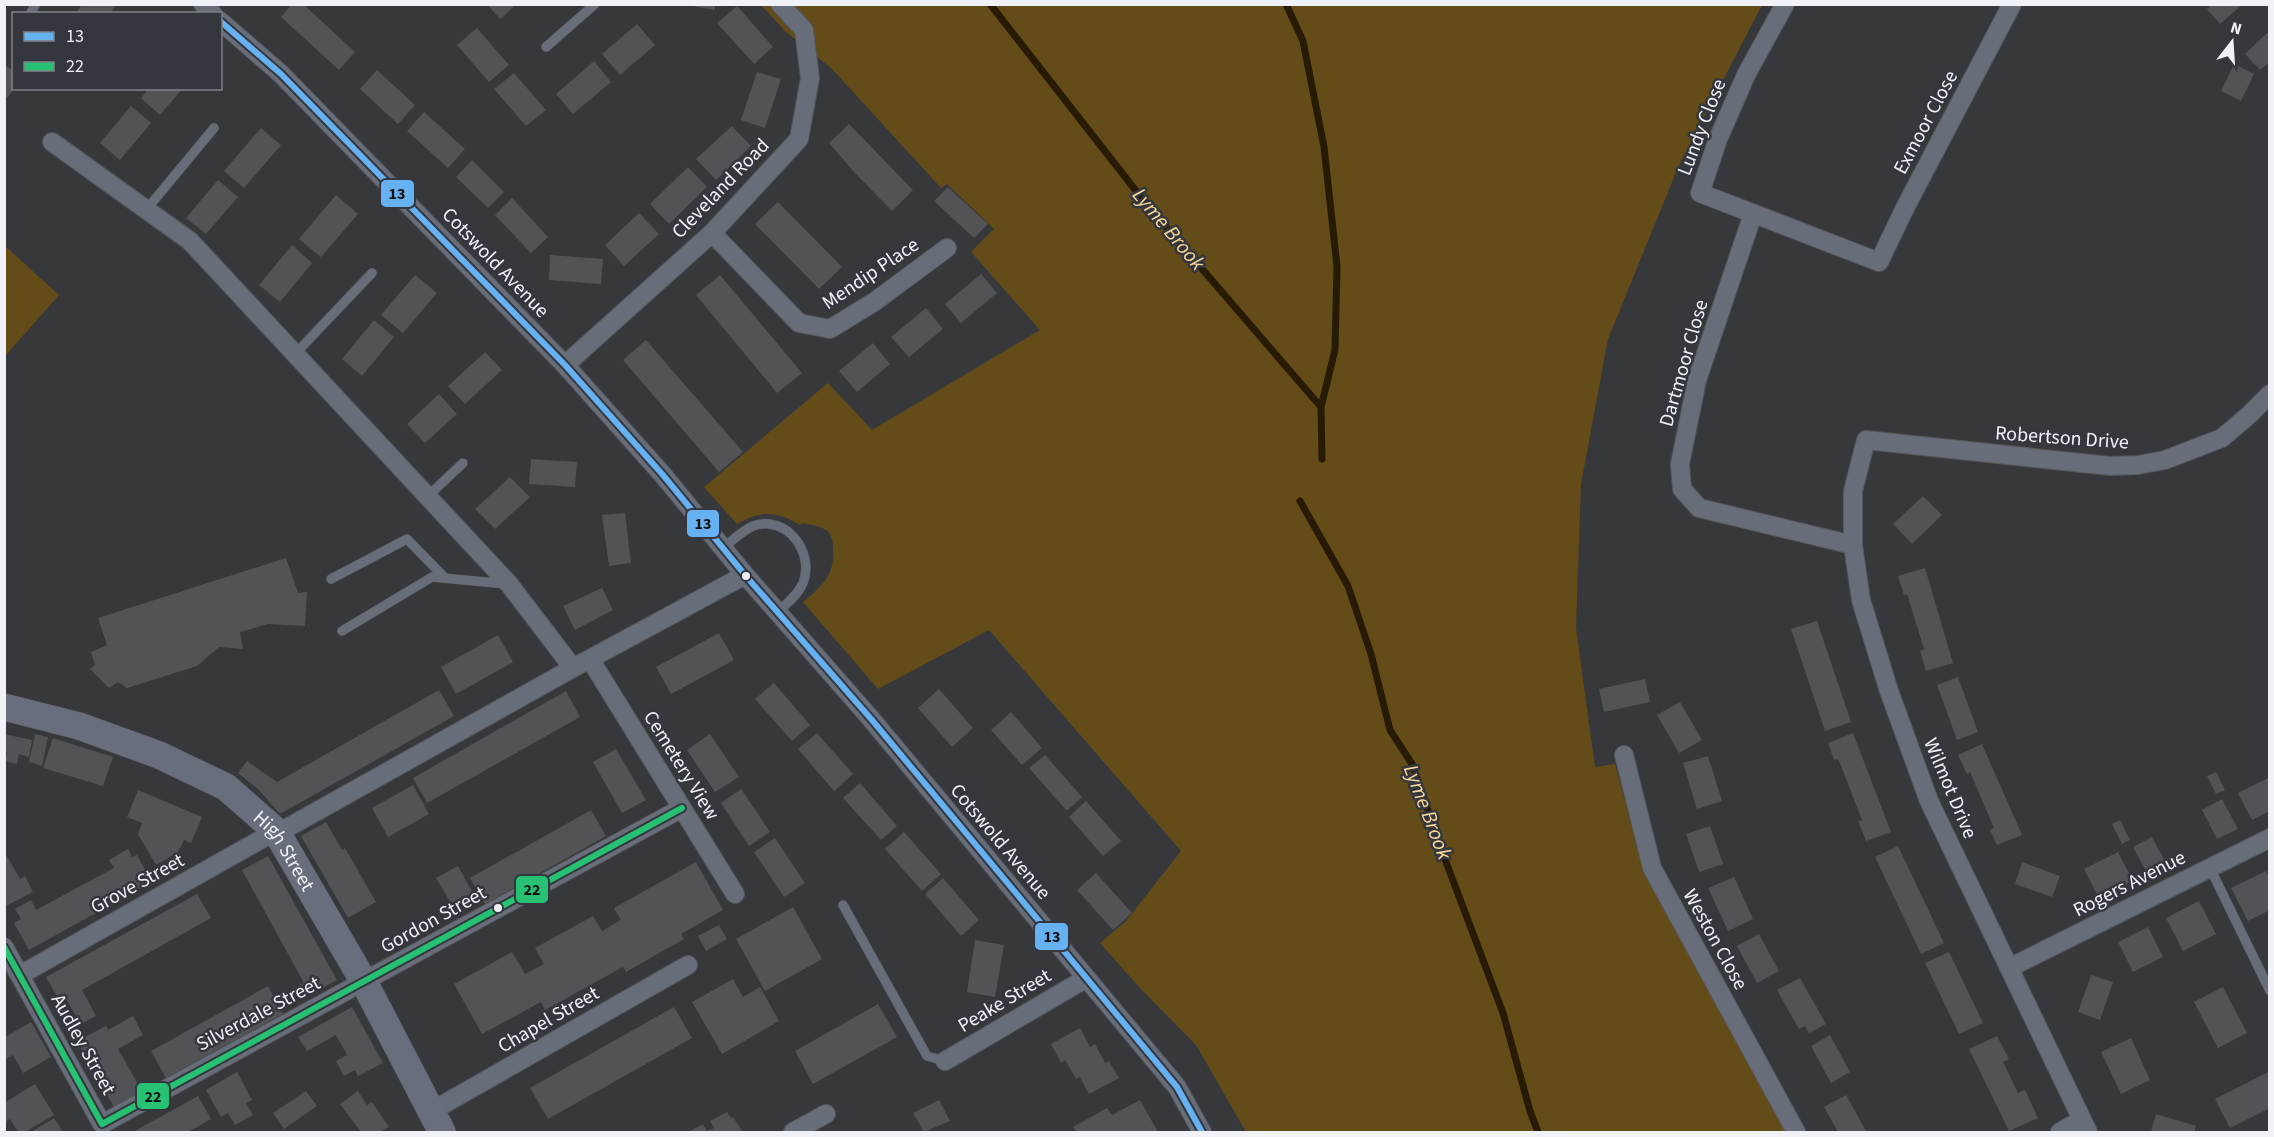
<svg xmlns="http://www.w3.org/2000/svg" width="2274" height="1137" viewBox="0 0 2274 1137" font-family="'Source Sans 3',sans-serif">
<rect width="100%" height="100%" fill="#36383c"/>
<path fill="#644c19" d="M761,5H1762L1679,165L1608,339L1581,484L1576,628L1595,767L1615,764L1640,858L1786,1132H1246L1196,1045L1140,988L1100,943L1126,921L1181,851L989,630L878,689L803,602C824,584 835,575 833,547C833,541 831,533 826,530C821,526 810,525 803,523L800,525C776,511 761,510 737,524L704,487L828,383L872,430L1040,330L971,252L994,229L947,184L941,188L832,69L785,31Z
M5,246L59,295L5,356Z"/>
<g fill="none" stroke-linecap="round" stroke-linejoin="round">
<path stroke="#281b05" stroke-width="7" d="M990,4L1147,205L1321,407L1322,459
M1286,4L1303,41L1324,147L1337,266L1335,350L1321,407
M1300,501L1348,586L1371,654L1390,730L1412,764L1443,854L1503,1013L1530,1111L1538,1132"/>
</g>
<path fill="#525356" d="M82,4H116L110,14H76Z
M292,4H303L355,52L339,70L281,17Z
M487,4H517L500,19Z
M681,4H715V10Z
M2212,4H2243L2220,24L2207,9Z
M737,6L773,47L754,64L717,23Z
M637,24L655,45L620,75L602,54Z
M477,28L509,65L489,82L457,45Z
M2267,33L2270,35V62L2260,70L2245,54Z
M594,61L611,82L573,114L556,94Z
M2234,64L2254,74L2241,101L2221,91Z
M4,65L14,71V89L7,98L4,96Z
M377,70L415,105L398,124L360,89Z
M757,72L781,79L765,128L741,120Z
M514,73L546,110L526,126L494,89Z
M149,88H183L160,115L141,98Z
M131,106L151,123L120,160L100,143Z
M424,112L465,149L448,168L407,131Z
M849,124L913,190L892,211L854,172L829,143Z
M732,126L751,146L716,180L696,159Z
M261,128L281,145L244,188L224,171Z
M472,160L504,192L488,208L456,177Z
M688,167L707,187L669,224L650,204Z
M218,180L238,197L206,234L186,218Z
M948,187L988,224L974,238L934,201Z
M336,195L358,214L321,257L299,239Z
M512,198L548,237L531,253L495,215Z
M778,202L842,267L819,289L755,224Z
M639,213L659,234L624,266L605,245Z
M292,245L312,263L280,302L259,285Z
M550,255L603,259L601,284L549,280Z
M981,274L997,293L961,323L945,304Z
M415,275L437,293L403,333L381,315Z
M720,275L802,373L777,393L696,295Z
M926,308L943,329L909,357L891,337Z
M374,320L394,337L362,376L342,359Z
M646,340L743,452L719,472L623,360Z
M873,343L890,364L857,392L839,371Z
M485,352L502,370L465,404L448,386Z
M439,394L457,414L425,443L407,424Z
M531,459L577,462L575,487L529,484Z
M510,477L530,497L495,529L475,509Z
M1923,496L1942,515L1912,544L1893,524Z
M625,513L631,563L609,566L602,515Z
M286,558L298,593L307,592L305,626L268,624L240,632L243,649L219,647L197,666L127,688L118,682L109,688L90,669L95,665L91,652L107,645L98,618Z
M1925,568L1953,663L1926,671L1920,651L1924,649L1907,594L1904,595L1898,576Z
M602,588L613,610L575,630L563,606Z
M1817,621L1851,722L1825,731L1791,629Z
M719,633L734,660L671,694L656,667Z
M498,635L513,662L456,694L441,667Z
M1958,677L1978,732L1957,740L1937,685Z
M1645,679L1650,702L1604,712L1599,689Z
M774,683L810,725L792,741L755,699Z
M939,689L973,728L952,747L918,708Z
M439,690L454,716L280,814L259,790L238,773L247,761L277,782Z
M566,691L580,717L427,803L413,778Z
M1680,702L1702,740L1679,753L1657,715Z
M1011,712L1042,748L1022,765L991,730Z
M817,733L853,774L834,791L798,749Z
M1853,733L1891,832L1866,841L1858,821L1862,820L1841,766L1838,759L1834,760L1828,743Z
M4,734L32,740L29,757L19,754L17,764L5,761L7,752L4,751Z
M35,734L48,737L42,766L29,762Z
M710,734L739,777L715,792L687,750Z
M53,738L113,757L103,786L43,768Z
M1982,744L2022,835L1997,845L1990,830L1994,828L1970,772L1967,774L1958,755Z
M616,749L646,800L622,813L593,762Z
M1045,755L1082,797L1067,811L1029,768Z
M1708,756L1722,801L1697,809L1683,763Z
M2216,772L2225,790L2216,794L2207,776Z
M2270,777V811L2252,820L2238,793Z
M860,783L897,826L881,840L843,798Z
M413,785L429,814L388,837L372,808Z
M741,789L770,832L749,846L721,803Z
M138,790L202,817L191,843L184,840L178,852L156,865L138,834L142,823L127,817Z
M2222,799L2238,829L2217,839L2202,810Z
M1086,801L1121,841L1103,856L1069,817Z
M591,810L606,836L485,904L470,878Z
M2120,820L2130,840L2122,844L2112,824Z
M326,822L342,850L345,848L376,902L348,918L301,836Z
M1710,826L1723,864L1699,872L1686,834Z
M904,832L941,874L922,891L885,849Z
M2152,837L2168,867L2149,877L2133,847Z
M775,838L805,883L784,897L754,852Z
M1898,846L1944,943L1921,954L1875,857Z
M128,849L132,857L137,855L152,882L29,950L14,923L21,919L15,909L31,900L36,910L114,868L109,860Z
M4,851L20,879L25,876L33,892L4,907Z
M2118,852L2133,881L2099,898L2084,869Z
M268,856L337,980L302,999L295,987L304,983L242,870Z
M696,862L723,910L681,934L684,939L626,972L623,967L545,1010L541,1002L482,1034L454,984L512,952L525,974L544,964L535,948L593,916L602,931L621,920L614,908Z
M2022,862L2060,876L2052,897L2015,884Z
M458,866L473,893L452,905L436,878Z
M2266,871L2270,878V910L2248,921L2231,888Z
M1096,873L1132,913L1113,930L1077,890Z
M1734,877L1753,919L1728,931L1708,888Z
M943,878L979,920L961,936L925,894Z
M197,894L211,918L82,990L96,1016L81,1024L66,999L60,1002L46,977Z
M2199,901L2216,934L2183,951L2166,918Z
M793,907L822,959L765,991L736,939Z
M719,925L727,939L706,951L698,936Z
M2148,927L2163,957L2133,972L2118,942Z
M1759,934L1779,971L1757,983L1737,946Z
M975,940L1004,945L995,997L967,992Z
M1949,952L1983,1023L1959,1034L1925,963Z
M2091,975L2113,982L2100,1020L2078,1012Z
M1800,978L1826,1024L1809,1033L1805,1026L1799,1029L1777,990Z
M733,979L743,997L760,987L779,1021L722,1054L692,1002Z
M268,986L283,1014L166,1078L151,1051Z
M2223,987L2247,1033L2218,1048L2194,1002Z
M878,1004L897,1037L813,1084L795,1051Z
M352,1007L383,1063L358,1076L355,1070L344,1076L336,1061L347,1055L336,1035L307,1051L298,1037Z
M674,1007L692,1038L548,1119L530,1088Z
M133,1016L143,1035L118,1049L142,1091L114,1107L77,1041L106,1026L108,1030Z
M31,1022L51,1057L23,1073L13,1055L4,1060L5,1037Z
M1080,1028L1090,1047L1095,1044L1105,1063L1109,1061L1119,1078L1089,1094L1080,1077L1076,1079L1065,1060L1061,1063L1051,1044Z
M1830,1035L1850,1072L1831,1083L1811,1046Z
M1997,1036L2009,1059L2003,1062L2018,1093L2025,1090L2038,1118L2009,1131L1969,1049Z
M2131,1038L2150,1080L2121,1094L2101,1052Z
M2270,1071V1108L2230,1128L2215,1099Z
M237,1072L252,1100L246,1103L253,1115L235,1125L228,1113L221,1117L206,1090Z
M35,1084L54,1115L25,1132H18L10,1119L7,1121L4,1117V1103Z
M306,1091L317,1106L284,1129L273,1113Z
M358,1091L367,1105L372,1102L389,1127L380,1132H361L340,1104Z
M1846,1095L1866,1131L1863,1132H1838L1824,1107Z
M198,1096L211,1119L188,1132H133Z
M939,1100L950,1121L924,1132L913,1113Z
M1140,1100L1158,1132H1077L1073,1127L1107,1108L1112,1115Z
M727,1112L731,1118L733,1117L743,1132H688L703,1124L707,1131L714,1128L710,1121Z
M2156,1114L2196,1126L2194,1132H2151Z
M54,1118L63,1132H31Z"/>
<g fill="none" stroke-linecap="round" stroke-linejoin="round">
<defs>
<path id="service" d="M30,14L36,4
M546,47L595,4
M146,210L214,128
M295,354L372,273
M428,496L463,463
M723,548C732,541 743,530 753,526C787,514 815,553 803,583C798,595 787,603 778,612
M331,579L407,539L445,578
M342,631L432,577L507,584
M2210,868L2270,991
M843,905L927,1056L945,1061"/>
<path id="minor" d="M203,4L213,14
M1785,4L1746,75L1718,139L1700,193L1879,262L1906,206L2012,4
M220,21L281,74L565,365L663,475L745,575L872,720L1177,1087L1202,1132
M52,142L190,241L509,584L573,668
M1753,214L1697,380L1680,464L1682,489L1699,508L1853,545
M712,233L799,323L830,329L874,302L947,248
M565,365L712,233L799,139L810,78L804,30L780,4
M590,659L735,894
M1624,755L1652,868L1796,1132
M278,833L573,668L745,575
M4,947L102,1124L682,808
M2009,968L2270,838
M20,975L276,831
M945,1061L1085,979
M430,1112L688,965
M793,1132L826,1114
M2060,1132L2081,1120
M2088,1132L1929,801L1889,691L1861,600L1853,545V491L1866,440L2110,466L2138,465L2165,460L2222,438L2249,415L2270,394"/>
<g id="secondary">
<path id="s1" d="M4,707L79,726L159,755L226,787L276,831L364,982L442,1132"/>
</g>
</defs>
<use href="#service" stroke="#555659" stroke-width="10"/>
<use href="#minor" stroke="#555659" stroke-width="20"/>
<use href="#secondary" stroke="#555659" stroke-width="28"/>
<use href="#service" stroke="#676d79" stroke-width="9"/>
<use href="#minor" stroke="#676d79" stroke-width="18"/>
<use href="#secondary" stroke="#696e7d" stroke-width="27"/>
<defs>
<path id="bus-1" d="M220,21L281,74L565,365L663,475L745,575L872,720L1177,1087L1202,1132"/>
<path id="bus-2" d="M4,947L102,1124L682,808"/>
</defs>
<use href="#bus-1" stroke="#34373e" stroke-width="10"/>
<use href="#bus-2" stroke="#34373e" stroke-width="10"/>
<use href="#bus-1" stroke="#66b1f2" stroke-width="6"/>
<use href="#bus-2" stroke="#26c172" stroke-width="6"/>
</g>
<g fill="#f0f2f7" stroke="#34373e" stroke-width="2">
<circle cx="746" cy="576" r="5"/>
<circle cx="498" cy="908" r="5"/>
</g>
<g text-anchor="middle" stroke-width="5" stroke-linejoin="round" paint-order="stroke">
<g font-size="20" fill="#f0f2f7" stroke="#34373e">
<text transform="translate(1925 122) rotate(-62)" y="7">Exmoor Close</text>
<text transform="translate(1701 127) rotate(-69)" y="7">Lundy Close</text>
<text transform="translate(720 188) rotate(-46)" y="7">Cleveland Road</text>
<text transform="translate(496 262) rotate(46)" y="7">Cotswold Avenue</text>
<text transform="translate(870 273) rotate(-34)" y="7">Mendip Place</text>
<text transform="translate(1683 363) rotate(-74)" y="7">Dartmoor Close</text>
<text transform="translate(2062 437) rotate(4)" y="7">Robertson Drive</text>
<text transform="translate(682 765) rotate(58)" y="7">Cemetery View</text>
<text transform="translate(1951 788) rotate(67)" y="7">Wilmot Drive</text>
<text transform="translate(1001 841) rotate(50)" y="7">Cotswold Avenue</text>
<text dy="7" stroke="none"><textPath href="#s1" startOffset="324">High Street</textPath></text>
<text transform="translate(137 883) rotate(-29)" y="7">Grove Street</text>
<text transform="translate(2129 883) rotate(-27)" y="7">Rogers Avenue</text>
<text transform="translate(433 919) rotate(-29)" y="7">Gordon Street</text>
<text transform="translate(1716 939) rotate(61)" y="7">Weston Close</text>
<text transform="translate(1004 1000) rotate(-31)" y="7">Peake Street</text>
<text transform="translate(258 1013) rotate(-28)" y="7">Silverdale Street</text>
<text transform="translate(548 1019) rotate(-30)" y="7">Chapel Street</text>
<text transform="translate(84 1044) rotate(61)" y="7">Audley Street</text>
</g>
<g font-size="21" font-style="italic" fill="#fdd997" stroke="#34373e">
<text transform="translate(1169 229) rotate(50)" y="7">Lyme Brook</text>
<text transform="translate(1428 812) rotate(69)" y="7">Lyme Brook</text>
</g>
</g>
<g stroke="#34373e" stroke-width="2">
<rect x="380" y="179" width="35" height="29" rx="6" fill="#66b1f2"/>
<rect x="686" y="509" width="34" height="29" rx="6" fill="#66b1f2"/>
<rect x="515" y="875" width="34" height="29" rx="6" fill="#26c172"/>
<rect x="1034" y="922" width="35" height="29" rx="6" fill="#66b1f2"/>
<rect x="136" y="1082" width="34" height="28" rx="6" fill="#26c172"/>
</g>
<g font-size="16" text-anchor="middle" font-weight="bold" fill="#111">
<text x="397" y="199">13</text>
<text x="703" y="529">13</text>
<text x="532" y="895">22</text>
<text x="1052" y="942">13</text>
<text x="153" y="1102">22</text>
</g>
<rect width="2274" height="1137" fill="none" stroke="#f0f2f7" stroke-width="12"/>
<rect x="12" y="12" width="210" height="78" fill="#34373e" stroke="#7f8288" stroke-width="1.5"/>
<rect x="24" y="32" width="30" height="9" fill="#66b1f2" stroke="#7f8288" stroke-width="1.5"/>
<text x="66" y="42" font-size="18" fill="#f0f2f7">13</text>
<rect x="24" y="62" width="30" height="9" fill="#26c172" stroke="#7f8288" stroke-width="1.5"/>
<text x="66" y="72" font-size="18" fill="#f0f2f7">22</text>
<g transform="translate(2232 42) rotate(17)" stroke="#34373e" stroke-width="4.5" paint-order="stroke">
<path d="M0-4.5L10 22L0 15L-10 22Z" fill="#f0f2f7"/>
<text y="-9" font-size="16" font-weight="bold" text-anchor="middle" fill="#f0f2f7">N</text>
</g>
</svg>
